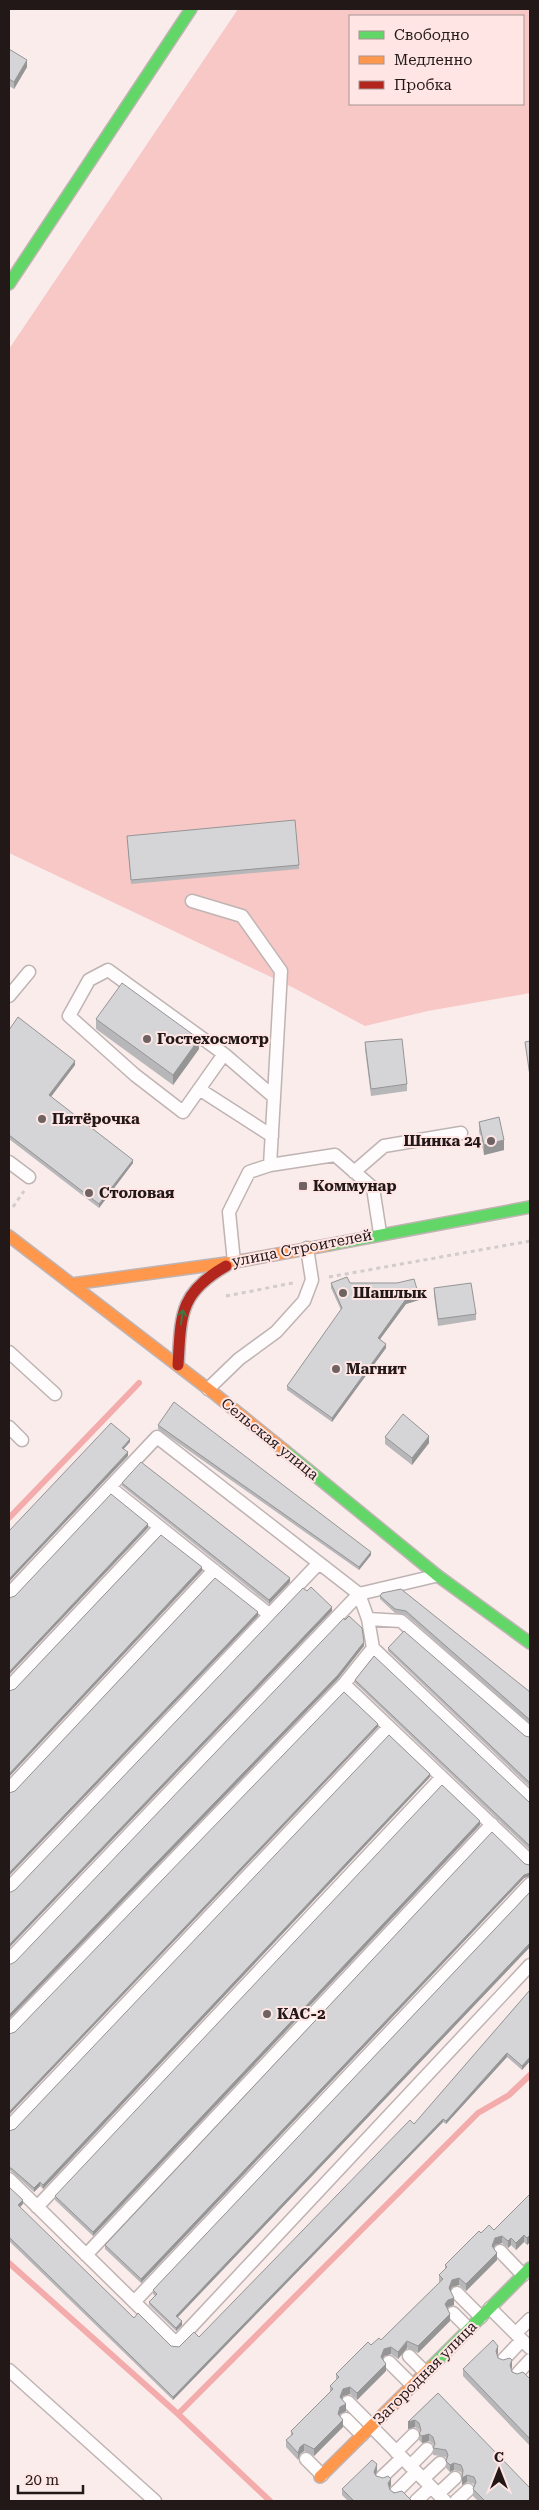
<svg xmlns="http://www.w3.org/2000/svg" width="539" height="2510" viewBox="0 0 539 2510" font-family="'Roboto Serif',serif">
<rect width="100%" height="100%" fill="#f9eceb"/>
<path fill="#f8c8c7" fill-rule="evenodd" d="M238,9H530V993L428,1011L365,1026L292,987L9,853V349ZM350,16H523V104H350Z"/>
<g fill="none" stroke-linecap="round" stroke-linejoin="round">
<path stroke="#f3acab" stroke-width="6" d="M9,1518L139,1383
M9,2263L178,2414L270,2501
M178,2414L478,2113L509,2095L530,2075"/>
<defs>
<path id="lane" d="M192,901L242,916L281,971L274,1097
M9,996L29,972
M224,1054L183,1112L135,1075L69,1016L89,980L108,970L224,1054L274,1097L270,1165
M199,1089L272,1136
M9,1162L29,1177
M354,1172L384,1146L461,1133
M234,1262L229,1212L249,1172L270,1165L335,1155L373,1188L380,1233
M9,1352L55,1394
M208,1389L239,1359L276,1332L304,1301L312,1280L307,1248
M9,1427L22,1440
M111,1488L270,1615
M9,1594L157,1437L359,1594L368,1619L373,1648L344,1684L9,2030
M368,1619L401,1621L530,1733
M373,1648L530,1798
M344,1684L530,1861
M9,1687L160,1527
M9,1789L214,1570
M9,1888L319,1563
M9,1960L359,1594L435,1576
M9,2127L389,1727
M9,2179L176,2343L530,1965
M37,2207L442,1777
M500,2251L523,2275
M86,2255L492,1824
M457,2293L481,2317
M134,2302L530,1884
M490,2308L530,2348
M453,2313L469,2329
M516,2333L530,2319
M409,2356L425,2372
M504,2359L522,2340
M389,2362L412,2385
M9,2370L155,2501
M518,2373L530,2360
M348,2402L372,2426
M346,2419L362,2435
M371,2426L445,2501
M396,2452L413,2435
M306,2459L322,2475
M410,2466L427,2449
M382,2477L402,2458
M423,2479L440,2463
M396,2492L416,2472
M438,2494L455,2478
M416,2501L431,2487
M456,2501L468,2490"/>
<path id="fast" d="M9,284L191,9
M328,1245L530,1207
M284,1450L438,1576L530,1643
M432,2366L530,2268"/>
<path id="slow" d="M9,1236L216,1395L284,1450
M72,1284L234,1262L328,1245
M320,2477L432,2366"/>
<path id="jam" d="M178,1365C181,1315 179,1293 226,1266"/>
</defs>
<use href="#lane" stroke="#bfb4b3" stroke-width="15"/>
<use href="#fast" stroke="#bfb4b3" stroke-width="14"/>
<use href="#slow" stroke="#bfb4b3" stroke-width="14"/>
<use href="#jam" stroke="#bfb4b3" stroke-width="14"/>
<path stroke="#d2cccc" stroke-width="3" stroke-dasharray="4 4" stroke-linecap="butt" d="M13,1207L24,1191
M329,1277L530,1241
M226,1296L293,1283"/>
<use href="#lane" stroke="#fefcfc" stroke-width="12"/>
<use href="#fast" stroke="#63d668" stroke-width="11"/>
<use href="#slow" stroke="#ff974d" stroke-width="11"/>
<use href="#jam" stroke="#b3261e" stroke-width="11"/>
</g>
<path fill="#b7b7b9" d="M9,49L27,67L14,89L9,86Z
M127,839L299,865V869L131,884Z
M96,1019L199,1049L173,1085L96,1029Z
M9,1030L75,1065L51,1097L133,1163L99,1208L9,1139Z
M365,1042L407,1084V1091L371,1096L365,1049Z
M479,1122L504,1150L484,1155L479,1131Z
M331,1283H350L419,1300L406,1304L380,1339L386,1348L332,1422L287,1390V1386L341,1310L331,1288Z
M434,1288L476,1314V1320L438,1326L434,1295Z
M158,1425L371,1555L359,1570L158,1429Z
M385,1437L429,1443L412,1465L385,1444Z
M122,1483L290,1582L269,1604L122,1486Z
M382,1593L530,1692V1724L406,1615L395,1613L380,1599V1596Z
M388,1648L525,1736L529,1737H530V1787L388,1651Z
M355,1680L529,1802H530V1850L355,1683Z
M430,1777L43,2189L40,2186L34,2192L11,2171H9V2131L15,2129Z
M480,1825L93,2236L55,2200V2196Z
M525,1864L530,1865V1876L524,1878L141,2283L105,2249V2245Z
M530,1892V1947L178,2317L182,2325L176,2331L149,2305V2302L155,2296L153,2294V2290Z
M530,1990V2061L522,2070L507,2057L446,2124L443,2122L173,2400L9,2241V2187L23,2204L19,2207L134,2318L171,2346L179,2347L199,2337L414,2124Z
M530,2194V2242L527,2245L524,2242L516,2250L511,2245L508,2248L502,2243L495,2245L494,2248L497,2260L466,2291L459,2285L452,2287L450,2291L454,2305L448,2307L447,2308L450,2321L418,2353L407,2348L398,2359L391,2354L384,2356L383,2359L386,2371L357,2400L350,2394L343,2396L342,2399L346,2411L340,2414L339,2416L343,2427L314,2456L304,2451L300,2454L298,2460L286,2447V2440L291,2436V2431L330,2392V2386L336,2380V2374L371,2345L381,2340L439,2283V2275L445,2269V2265L481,2233L494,2230Z
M498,2353L497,2355L498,2358L512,2367L511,2369L512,2372L530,2379V2446L463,2376V2369Z
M438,2393L530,2501H478L473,2496V2489L474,2486V2484L467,2482L462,2485V2475L461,2472L454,2470L450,2472L446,2468L447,2459L446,2457L433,2455V2448L434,2446L433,2444L429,2441L422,2443L419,2440L420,2432L419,2430L415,2427L408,2429V2422Z
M377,2471L375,2474L376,2476L391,2486L389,2488L390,2490L412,2501H348L342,2495V2489Z"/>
<path fill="#959596" d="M27,60V67L14,89V82Z
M199,1039V1049L173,1085V1075Z
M75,1061V1065L49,1099V1095Z
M504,1140V1150L484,1155V1145Z
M133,1160V1163L99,1208V1204Z
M419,1296V1300L406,1304L378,1342V1338L406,1299Z
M386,1344V1348L332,1422V1418Z
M429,1436V1443L412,1465V1458Z
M130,1439V1442L122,1451V1448Z
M128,1452V1456L9,1582V1579Z
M148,1524V1528L9,1675V1672Z
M371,1552V1555L359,1570V1567Z
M202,1567V1571L9,1777V1774Z
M290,1578V1582L269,1604V1600Z
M332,1607V1611L9,1948V1945Z
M258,1612V1616L9,1876V1873Z
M364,1642V1646L338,1679L9,2019V2015Z
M378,1724V1727L9,2115V2112Z
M430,1774V1777L43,2189V2185Z
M480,1821V1825L93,2236V2232Z
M530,1873V1876L524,1878L141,2283V2279L524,1875Z
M530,1943V1947L176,2319V2316Z
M507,2053V2057L446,2124V2121Z
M530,2057V2061L522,2070V2066Z
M443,2119V2122L173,2400V2397Z
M40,2182V2186L34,2192V2188Z
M23,2200V2204L18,2209V2205Z
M524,2235V2242L516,2250V2243Z
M530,2235V2242L527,2245V2238Z
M502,2236V2243L495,2245L492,2252V2246L495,2238Z
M511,2238V2245L508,2248V2241Z
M497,2253V2260L466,2291V2284Z
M459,2278V2285L452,2287L449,2295V2288L452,2280Z
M454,2298V2305L448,2307L445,2311V2304L448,2300Z
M450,2314V2321L418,2353V2346Z
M182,2321V2325L176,2331V2328Z
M407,2341V2348L398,2359V2352Z
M498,2346V2353L496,2358V2351Z
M391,2347V2354L384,2356L381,2364V2357L384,2349Z
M512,2360V2367L510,2372V2365Z
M386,2364V2371L357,2400V2393Z
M350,2387V2394L343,2396L340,2404V2397L343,2389Z
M346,2404V2411L340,2414L338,2421V2414L340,2407Z
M343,2420V2427L314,2456V2449Z
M415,2420V2427L408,2429V2422Z
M429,2434V2441L422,2443V2436Z
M304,2444V2451L300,2454L298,2460V2453L300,2447Z
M454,2463V2470L450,2472V2465Z
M377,2464V2471L374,2478V2472Z
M467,2475V2482L462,2485V2478Z
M391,2479V2486L388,2490V2483Z"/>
<path fill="#d5d5d7" stroke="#959596" d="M9,49L27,60L14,82L9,79Z
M295,820L299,865L131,880L127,836Z
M122,983L199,1039L173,1075L96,1019Z
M18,1017L75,1061L49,1095L133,1160L99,1204L9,1135V1030Z
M402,1039L407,1084L371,1089L365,1042Z
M530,1041V1076L525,1042Z
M499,1117L504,1140L484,1145L479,1122Z
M347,1277L350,1283H397L414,1279L419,1296L406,1299L378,1338L386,1344L332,1418L287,1386L342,1308L331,1283Z
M471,1283L476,1314L438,1319L434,1288Z
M174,1402L371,1552L359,1567L158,1425Z
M403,1414L429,1436L412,1458L385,1437Z
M111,1423L130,1439L122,1448L128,1452L9,1579V1531Z
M141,1462L290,1578L269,1600L122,1483Z
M111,1494L148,1524L9,1672V1598L15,1596Z
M161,1535L202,1567L9,1774V1691L15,1689Z
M215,1578L258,1612L9,1873V1793L15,1791Z
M311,1587L332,1607L9,1945V1892H11L15,1890L303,1588L307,1591Z
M401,1589L530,1692V1720L406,1611L395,1609L380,1596L382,1593Z
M349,1616L362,1628L364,1642L338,1675L9,2015V1964H11L15,1962L344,1618L345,1620Z
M404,1631L525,1736L529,1737H530V1783L388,1648Z
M374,1656L529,1802H530V1846L355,1680Z
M344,1692L378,1724L9,2112V2034L15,2032Z
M389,1735L430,1774L43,2185L40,2182L34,2188L11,2168H9V2131L15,2129Z
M442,1785L480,1821L93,2232L55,2196Z
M492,1832L525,1864L530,1865V1873L524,1875L141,2279L105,2245Z
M530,1892V1943L176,2316L182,2321L176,2328L149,2302L157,2294L153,2290Z
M530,1990V2057L522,2066L507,2053L446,2121L443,2119L173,2397L9,2237V2187L23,2200L18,2205L134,2318L138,2313L171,2346L179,2347L194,2332L199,2337L410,2120L414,2124Z
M530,2194V2235L527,2238L524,2235L516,2243L511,2238L508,2241L502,2236L495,2238L492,2246L497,2253L466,2284L459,2278L452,2280L449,2288L454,2298L448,2300L445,2304L450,2314L418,2346L407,2341L398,2352L391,2347L384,2349L381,2357L386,2364L357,2393L350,2387L343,2389L340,2397L346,2404L340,2407L338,2414L343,2420L314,2449L304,2444L300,2447L298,2453L286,2440L293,2434L291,2431L333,2389L330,2386L339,2377L336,2374L368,2342L371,2345L379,2338L381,2340L443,2279L439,2275L447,2267L445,2265L479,2231L481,2233L489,2225L494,2230Z
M493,2340L498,2346L496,2351L498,2358L503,2360L510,2358L512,2360L510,2365L512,2372L517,2374L523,2372L530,2379V2439L463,2369Z
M438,2393L530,2488V2501H485L473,2489L476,2482L474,2477L467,2475L462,2478L463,2470L461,2465L454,2463L450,2465L446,2461L448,2455L446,2450L433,2448L435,2444L433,2437L429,2434L422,2436L419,2434L421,2430L419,2423L415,2420L408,2422Z
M372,2460L377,2464L374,2472L376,2476L383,2478L388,2476L391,2479L388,2483L390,2490L394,2493L402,2491L412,2501H354L342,2489Z"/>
<defs><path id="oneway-shaft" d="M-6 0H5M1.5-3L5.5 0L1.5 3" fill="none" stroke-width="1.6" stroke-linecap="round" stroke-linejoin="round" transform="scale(1.25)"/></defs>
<use stroke="#437740" href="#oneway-shaft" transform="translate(182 1317) rotate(-82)"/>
<g fill="#6e6262" stroke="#ffe6e5" stroke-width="2">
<circle cx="147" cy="1039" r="5"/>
<circle cx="42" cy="1119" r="5"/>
<circle cx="491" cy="1141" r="5"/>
<rect x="298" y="1181" width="10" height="10" rx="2.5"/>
<circle cx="89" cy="1193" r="5"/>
<circle cx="343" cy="1293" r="5"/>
<circle cx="336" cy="1369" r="5"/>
<circle cx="267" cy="2014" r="5"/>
</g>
<g text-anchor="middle" stroke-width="4" stroke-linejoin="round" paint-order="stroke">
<g font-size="15" font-weight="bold" fill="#231818" stroke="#ffe6e5" text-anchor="start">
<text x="157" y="1044">Гостехосмотр</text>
<text x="52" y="1124">Пятёрочка</text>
<text x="481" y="1146" text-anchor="end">Шинка 24</text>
<text x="313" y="1191">Коммунар</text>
<text x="99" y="1198">Столовая</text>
<text x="353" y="1298">Шашлык</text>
<text x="346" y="1374">Магнит</text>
<text x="277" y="2019">КАС-2</text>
</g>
<g font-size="15" fill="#231818" stroke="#ffe6e5">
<text transform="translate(302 1248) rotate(-11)" y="5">улица Строителей</text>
<text transform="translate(270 1439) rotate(39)" y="5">Сельская улица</text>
<text transform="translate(425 2373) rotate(-45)" y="5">Загородная улица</text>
</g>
</g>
<rect width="539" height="2510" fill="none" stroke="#231818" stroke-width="20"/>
<rect x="349" y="15" width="175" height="90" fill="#ffe6e5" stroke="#a79493"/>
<rect x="359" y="31" width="25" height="8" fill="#63d668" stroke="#a79493"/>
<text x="394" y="40" font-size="15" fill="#231818">Свободно</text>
<rect x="359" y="56" width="25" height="8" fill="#ff974d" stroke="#a79493"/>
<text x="394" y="65" font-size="15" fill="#231818">Медленно</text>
<rect x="359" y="81" width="25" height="8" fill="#b3261e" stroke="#a79493"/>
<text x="394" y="90" font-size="15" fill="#231818">Пробка</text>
<g transform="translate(499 2470)" stroke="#ffe6e5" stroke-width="4" paint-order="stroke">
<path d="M0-4L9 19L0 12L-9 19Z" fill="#231818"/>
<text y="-8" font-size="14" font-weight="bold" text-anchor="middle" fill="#231818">С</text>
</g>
<path d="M18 2485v8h65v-8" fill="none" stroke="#231818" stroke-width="2.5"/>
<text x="25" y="2485" font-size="15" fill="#231818" stroke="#ffe6e5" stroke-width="4" paint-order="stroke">20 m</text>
</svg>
